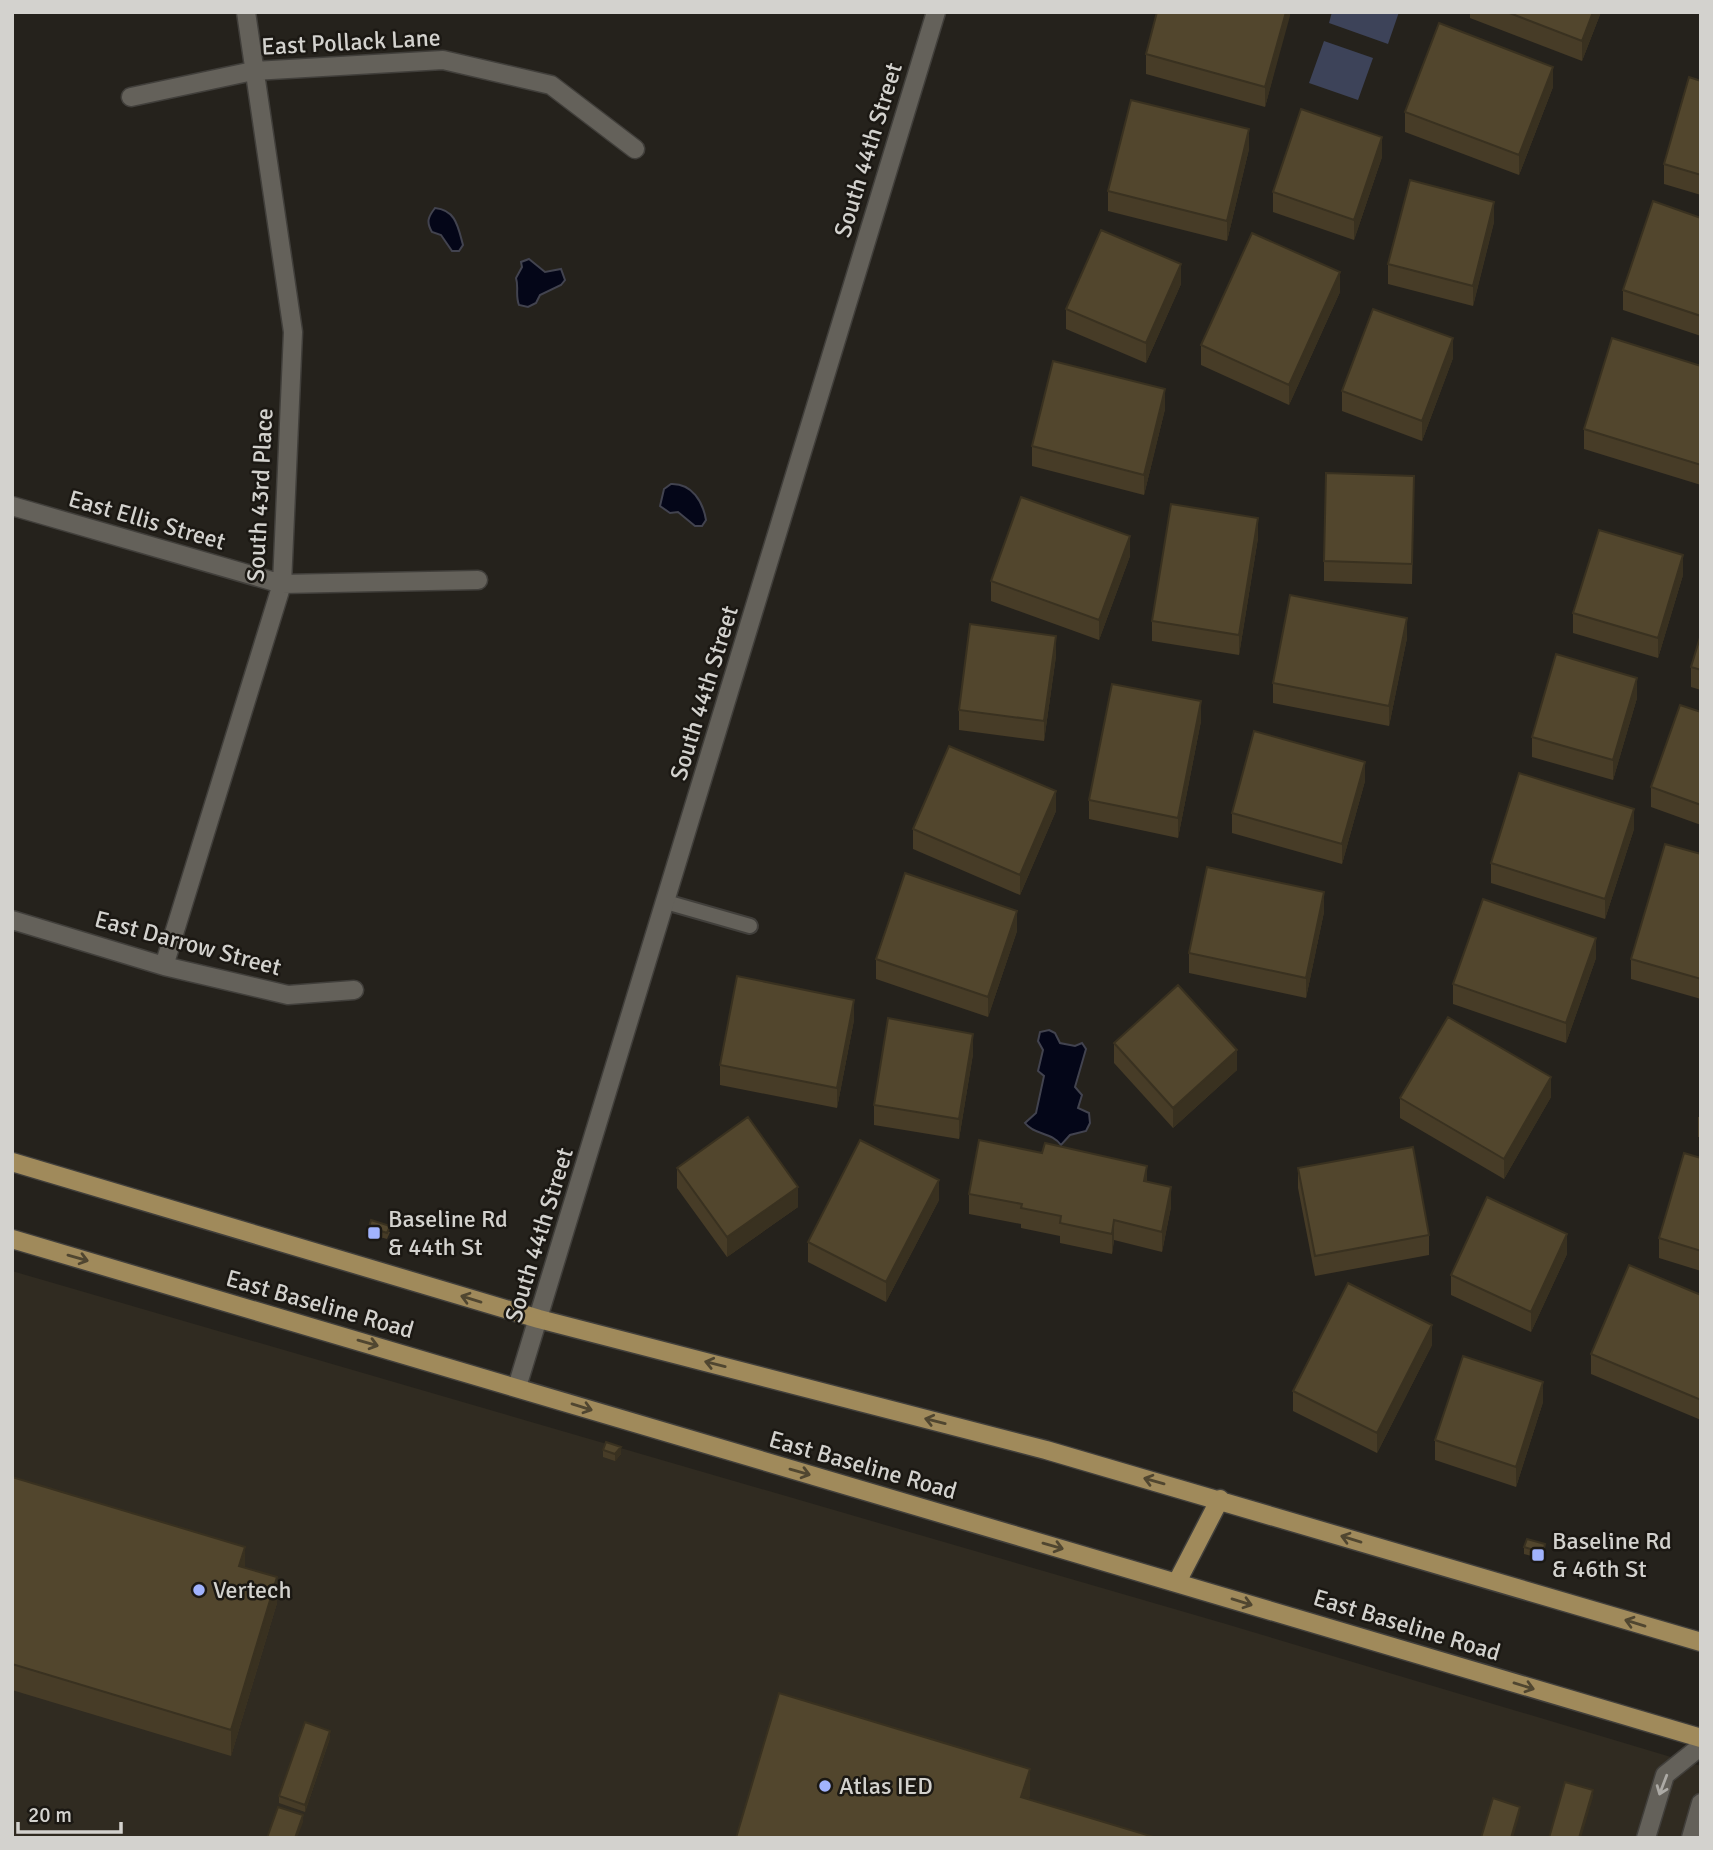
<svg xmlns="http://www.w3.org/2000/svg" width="1713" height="1850" viewBox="0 0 1713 1850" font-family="Signika,sans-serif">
<rect width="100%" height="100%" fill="#25221c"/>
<path fill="#302b21" d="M12,1271L1226,1624L1701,1766V1838H12Z"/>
<path fill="#3d4359" d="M1332,12H1399L1388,44L1329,23Z
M1324,41L1373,58L1358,100L1309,83Z"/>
<path fill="#040618" stroke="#42434f" stroke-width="2" d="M435,208C456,210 458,227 463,245L459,251H452L441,235L432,232C426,222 428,217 435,208Z
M529,259L545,272L561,269L565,280L561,285L540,295L536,303L528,307L519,305C515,295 519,288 516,278L522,267L521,262Z
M671,484C692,483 703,502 706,520L702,526H695L678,512L670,513L660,506L664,489Z
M1049,1030L1055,1033L1060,1043L1075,1046L1082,1043L1086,1049L1075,1087L1082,1095L1078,1108L1089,1113L1090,1123L1086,1131L1070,1135L1061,1145C1052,1132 1034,1135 1025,1123L1036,1113L1044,1076L1038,1071L1043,1050L1038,1041L1040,1032Z"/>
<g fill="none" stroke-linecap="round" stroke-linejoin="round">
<defs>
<path id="service" d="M666,902L750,926"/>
<path id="minor" d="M131,97L253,71L443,60L551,85L635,149
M12,506L282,584L478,580
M12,920L164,966L288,995L354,990
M164,966L282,584L293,332L246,12
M1646,1838L1665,1775L1701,1746
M1691,1838L1701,1803"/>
<path id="tertiary" d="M517,1387L936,12"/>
<path id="primary" d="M12,1162L539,1319L1046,1450L1701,1642
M12,1239L1701,1738
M1177,1582L1220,1499"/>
</defs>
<use href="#service" stroke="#413f3b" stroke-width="18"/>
<use href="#minor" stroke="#413f3b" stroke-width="21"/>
<use href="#tertiary" stroke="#413f3b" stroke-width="21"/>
<use href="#primary" stroke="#413f3b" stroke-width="21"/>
<use href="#service" stroke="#64615a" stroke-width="14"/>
<use href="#minor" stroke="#64615a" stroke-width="18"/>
<use href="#tertiary" stroke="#64615a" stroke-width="18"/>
<use href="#primary" stroke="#a08a5b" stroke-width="18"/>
</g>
<path fill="#473c27" d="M1290,12L1265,107L1146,74V54Z
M1470,12H1601L1582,61L1470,18Z
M1701,81V195L1664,184V164Z
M1553,87L1519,175L1405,132V112Z
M1249,149L1227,241L1108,211V191Z
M1382,157L1354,240L1273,212V192Z
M1701,218V336L1623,310V290Z
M1494,222L1473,306L1388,284V264Z
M1181,284L1146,363L1066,329V309Z
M1340,292L1289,405L1201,365V345Z
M1453,358L1422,441L1342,411V391Z
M1701,366V485L1584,449V429Z
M1165,409L1144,495L1032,466V446Z
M1414,496L1412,584L1324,581V561Z
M1258,538L1239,655L1152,641V621Z
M1130,556L1099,640L991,601V581Z
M1683,575L1658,658L1573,633V613Z
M1701,634V690L1691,687V667Z
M1407,638L1389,726L1273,703V683Z
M1056,656L1044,741L959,730V710Z
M1637,698L1613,780L1532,757V737Z
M1701,712V825L1651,807V787Z
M1201,721L1178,838L1089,819V800Z
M1365,781L1342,864L1232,833V813Z
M1056,811L1020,895L913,849V829Z
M1634,829L1605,919L1491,883V863Z
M1701,854V999L1631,979V959Z
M1324,912L1306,998L1189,973V953Z
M1017,931L988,1017L876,979V959Z
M1596,958L1566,1043L1453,1004V984Z
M854,1020L837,1108L720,1085V1065Z
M1114,1043L1237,1070L1173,1128L1114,1063Z
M973,1054L959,1139L874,1125V1105Z
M1551,1097L1504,1179L1400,1118V1098Z
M1698,1117H1701V1137H1698Z
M1701,1158V1271L1659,1258V1238Z
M677,1168L798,1207L727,1257L677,1188Z
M1298,1168L1429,1235V1255L1315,1276L1298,1188Z
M1147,1181L1171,1207L1162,1252L1114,1240L1112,1254L1060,1243V1236L1021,1228V1224L969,1214V1194Z
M939,1200L886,1302L808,1262V1242Z
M369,1227L390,1232L387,1239L369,1234Z
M1567,1254L1531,1332L1451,1295V1275Z
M1701,1295V1420L1591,1374V1354Z
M1432,1345L1377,1453L1293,1411V1391Z
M1543,1402L1516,1487L1435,1460V1440Z
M603,1450L621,1454L615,1461L603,1457Z
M12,1477L245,1568L277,1603L231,1756L12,1690Z
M1524,1547L1545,1550L1543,1559L1524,1554Z
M330,1738L305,1812L279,1803V1796Z"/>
<path fill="#393120" d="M1286,12H1290V16L1265,107V87Z
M1593,12H1601L1582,61V41Z
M1553,67V87L1519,175V155Z
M1249,129V149L1227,241V221Z
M1382,137V157L1354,240V220Z
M1494,202V222L1473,306V286Z
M1181,264V284L1146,363V343Z
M1340,272V292L1289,405V385Z
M1453,338V358L1422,441V421Z
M1165,389V409L1144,495V475Z
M1258,518V538L1239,655V635Z
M1130,536V556L1099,640V620Z
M1683,555V575L1658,658V638Z
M1407,618V638L1389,726V706Z
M1056,636V656L1044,741V721Z
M1637,678V698L1613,780V760Z
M1201,701V721L1178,838V818Z
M1365,762V781L1342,864V844Z
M1056,791V811L1020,895V875Z
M1634,809V829L1605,919V899Z
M1324,892V912L1306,998V978Z
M1017,911V931L988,1017V997Z
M1596,938V958L1566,1043V1023Z
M854,1000V1020L837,1108V1088Z
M973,1034V1054L959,1139V1119Z
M1237,1050V1070L1173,1128V1108Z
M1551,1077V1097L1504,1179V1159Z
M1147,1166V1185L1144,1181Z
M939,1180V1200L886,1302V1282Z
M798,1187V1207L727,1257V1237Z
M1171,1187V1207L1162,1252V1232Z
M1114,1220V1240L1112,1254V1234Z
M1567,1234V1254L1531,1332V1312Z
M1432,1325V1345L1377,1453V1433Z
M1543,1382V1402L1516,1487V1467Z
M621,1447V1454L615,1461V1454Z
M245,1547V1574L239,1566Z
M277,1577V1603L231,1756V1730Z
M330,1731V1738L305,1812V1805Z
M1030,1769V1796L1021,1823V1797Z
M1593,1790V1797L1581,1838H1579Z
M1520,1807V1813L1513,1838H1511Z
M303,1815V1822L297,1838H295Z"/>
<path fill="#52462d" stroke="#393120" stroke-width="2" d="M1157,12H1286L1265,87L1146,54Z
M1507,12H1593L1582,41Z
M1439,23L1553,67L1519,155L1405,112Z
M1689,77L1701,81V175L1664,164Z
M1131,100L1249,129L1227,221L1108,191Z
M1301,109L1382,137L1354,220L1273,192Z
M1410,180L1494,202L1473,286L1388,264Z
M1653,201L1701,218V316L1623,290Z
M1101,230L1181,264L1146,343L1066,309Z
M1252,233L1340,272L1289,385L1201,345Z
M1373,309L1453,338L1422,421L1342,391Z
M1612,338L1701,366V465L1584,429Z
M1053,361L1165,389L1144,475L1032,446Z
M1326,473L1414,476L1412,564L1324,561Z
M1021,497L1130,536L1099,620L991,581Z
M1171,504L1258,518L1239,635L1152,621Z
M1599,530L1683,555L1658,638L1573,613Z
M1290,595L1407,618L1389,706L1273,683Z
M970,624L1056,636L1044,721L959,710Z
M1701,634V670L1691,667Z
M1556,654L1637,678L1613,760L1532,737Z
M1112,684L1201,701L1178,818L1089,800Z
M1680,705L1701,712V805L1651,787Z
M1254,731L1365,762L1342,844L1232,813Z
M949,746L1056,791L1020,875L913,829Z
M1519,773L1634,809L1605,899L1491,863Z
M1665,844L1701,854V979L1631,959Z
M1207,867L1324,892L1306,978L1189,953Z
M905,873L1017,911L988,997L876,959Z
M1483,899L1596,938L1566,1023L1453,984Z
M737,976L854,1000L837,1088L720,1065Z
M1178,985L1237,1050L1173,1108L1114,1043Z
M1448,1017L1551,1077L1504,1159L1400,1098Z
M888,1018L973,1034L959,1119L874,1105Z
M748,1117L798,1187L727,1237L677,1168Z
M860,1140L939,1180L886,1282L808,1242Z
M979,1140L1042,1153L1045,1143L1147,1166L1144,1181L1171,1187L1162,1232L1114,1220L1112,1234L1060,1223L1061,1216L1021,1208L1022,1204L969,1194Z
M1413,1147L1429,1235L1315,1256L1298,1168Z
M1684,1153L1701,1158V1251L1659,1238Z
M1487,1197L1567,1234L1531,1312L1451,1275Z
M371,1220L390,1226L387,1233L369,1227Z
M1629,1265L1701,1295V1400L1591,1354Z
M1348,1283L1432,1325L1377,1433L1293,1391Z
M1463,1356L1543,1382L1516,1467L1435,1440Z
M606,1442L621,1447L615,1454L603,1450Z
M12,1477L245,1547L239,1566L277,1577L231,1730L12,1664Z
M1527,1539L1545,1544L1543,1553L1524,1547Z
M779,1693L1030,1769L1021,1797L1157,1838H736Z
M305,1722L330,1731L305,1805L279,1796Z
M1565,1782L1593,1790L1579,1838H1549Z
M1493,1798L1520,1807L1511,1838H1481Z
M278,1807L303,1815L295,1838H267Z"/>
<defs><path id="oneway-shaft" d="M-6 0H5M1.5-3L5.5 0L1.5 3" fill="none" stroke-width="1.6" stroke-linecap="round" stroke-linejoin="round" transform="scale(1.75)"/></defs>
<g stroke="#504630">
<use href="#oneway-shaft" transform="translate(78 1258) rotate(16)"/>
<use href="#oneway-shaft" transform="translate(471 1299) rotate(-163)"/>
<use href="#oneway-shaft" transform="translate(368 1343) rotate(16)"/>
<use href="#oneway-shaft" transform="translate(715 1364) rotate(-166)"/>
<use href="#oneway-shaft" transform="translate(582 1407) rotate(17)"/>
<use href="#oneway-shaft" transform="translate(935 1421) rotate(-166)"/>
<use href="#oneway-shaft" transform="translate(800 1472) rotate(16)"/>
<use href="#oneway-shaft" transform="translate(1154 1481) rotate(-164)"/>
<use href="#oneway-shaft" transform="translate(1351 1539) rotate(-163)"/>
<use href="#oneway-shaft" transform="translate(1053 1546) rotate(16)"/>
<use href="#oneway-shaft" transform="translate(1242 1602) rotate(17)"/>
<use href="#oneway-shaft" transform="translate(1635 1623) rotate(-163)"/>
<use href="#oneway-shaft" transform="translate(1524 1686) rotate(17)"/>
</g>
<use stroke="#acaaa5" href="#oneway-shaft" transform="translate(1663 1785) rotate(111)"/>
<g fill="#a1b3fd" stroke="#1b1813" stroke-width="2.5">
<rect x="367" y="1226" width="14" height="14" rx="3.5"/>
<rect x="1531" y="1548" width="14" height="14" rx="3.5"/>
<circle cx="199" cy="1590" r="7"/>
<circle cx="825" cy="1786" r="7"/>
</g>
<g text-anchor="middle" stroke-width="5" stroke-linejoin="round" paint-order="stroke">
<g font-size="24" fill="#d3d2ce" stroke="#1b1813">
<text transform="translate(351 42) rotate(-3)" y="8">East Pollack Lane</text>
<text transform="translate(868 150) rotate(-73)" y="8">South 44th Street</text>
<text transform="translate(260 495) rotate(-87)" y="8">South 43rd Place</text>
<text transform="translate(147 520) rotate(16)" y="8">East Ellis Street</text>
<text transform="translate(704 693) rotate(-73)" y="8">South 44th Street</text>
<text transform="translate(188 943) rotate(15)" y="8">East Darrow Street</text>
<text transform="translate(539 1235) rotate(-73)" y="8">South 44th Street</text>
<text transform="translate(320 1304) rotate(16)" y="8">East Baseline Road</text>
<text transform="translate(863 1465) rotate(16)" y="8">East Baseline Road</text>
<text transform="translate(1407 1625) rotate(17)" y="8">East Baseline Road</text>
</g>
<g font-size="24" fill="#d3d2ce" stroke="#1b1813" text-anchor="start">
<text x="388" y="1227">Baseline Rd<tspan x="388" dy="28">&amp; 44th St</tspan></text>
<text x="1552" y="1549">Baseline Rd<tspan x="1552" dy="28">&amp; 46th St</tspan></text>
<text x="213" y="1598">Vertech</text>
<text x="839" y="1794">Atlas IED</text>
</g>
</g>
<rect width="1713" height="1850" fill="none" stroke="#d3d2ce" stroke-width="28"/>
<path d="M18 1822v10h103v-10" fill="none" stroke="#d3d2ce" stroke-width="3.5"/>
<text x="28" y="1822" font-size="21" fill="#d3d2ce" stroke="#1b1813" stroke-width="5" paint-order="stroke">20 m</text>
</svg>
